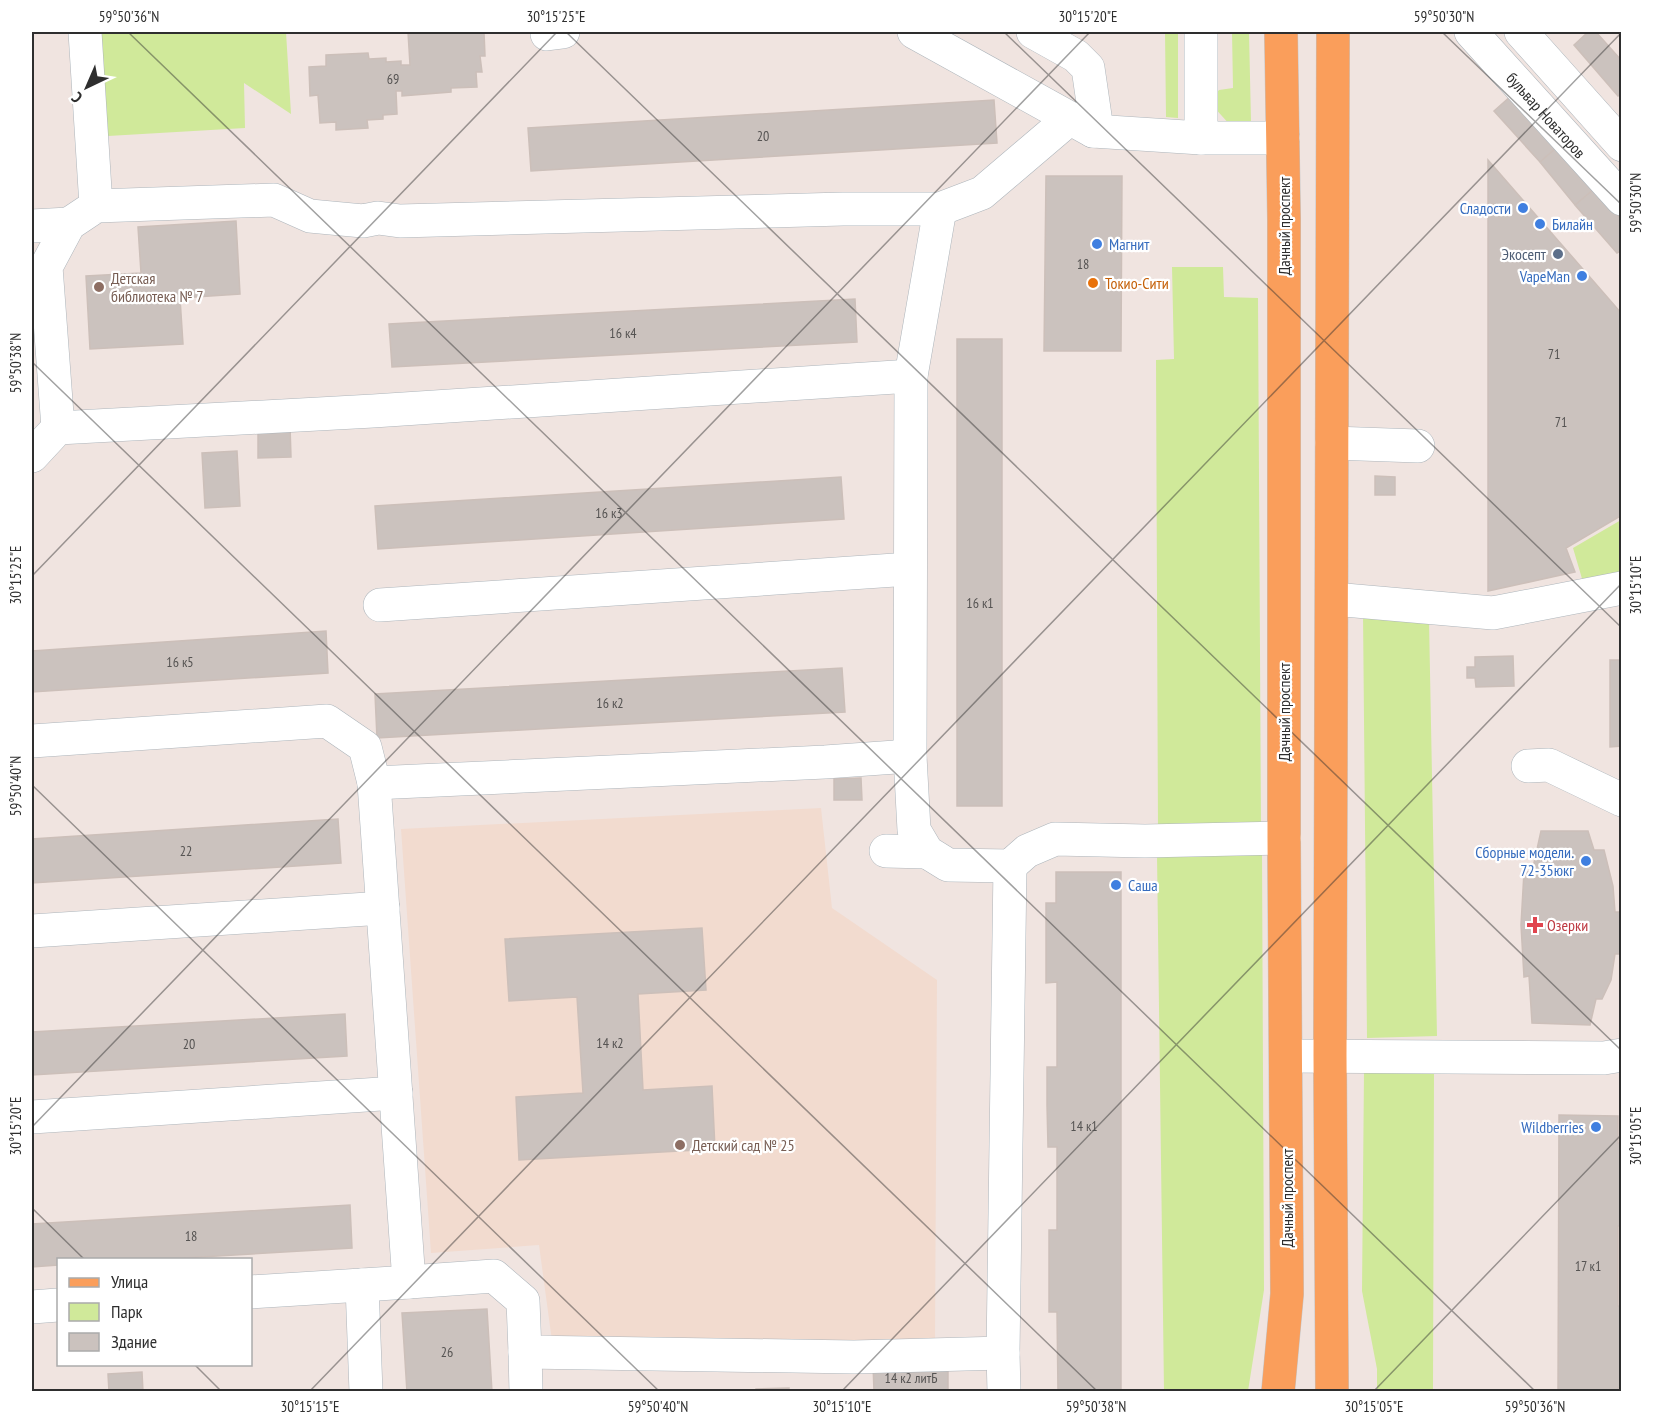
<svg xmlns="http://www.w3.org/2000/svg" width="1653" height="1423" viewBox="0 0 1653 1423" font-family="'PT Sans Narrow',sans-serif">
<rect width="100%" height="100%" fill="#f0e4e0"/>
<path fill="#f2dbcf" d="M821,808L832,908L937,980L935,1341H552L539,1245L431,1253L401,829Z"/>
<path fill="#d0e99a" d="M101,32H286L291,114L244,83L245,128L108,136Z
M1165,32H1178V118L1166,117Z
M1232,32H1249L1251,122L1231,126L1212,105L1213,97L1219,90L1233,88Z
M1172,267H1223L1224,297L1258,298L1261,828L1158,832L1156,360L1174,359Z
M1621,520V573L1583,582L1573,548Z
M1363,613L1429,620L1437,1036L1367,1038Z
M1262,853L1264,1290L1248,1391H1164L1157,855Z
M1364,1071L1434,1072L1433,1391H1377V1369L1362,1291Z"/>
<path fill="#cbc2be" stroke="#ccbfb9" stroke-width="1.5" d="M408,32H484L485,56H480L482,72H476L477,87L451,88V92L402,96V91H396L397,114L383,115V119L367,120L368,128L336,130V122L320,123L318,95L310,96L309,67L326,66V55L368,53L369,59L386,58V62L401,61V65H410Z
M1588,32H1596L1622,61V93L1618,96L1574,45Z
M1512,95L1557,147L1540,162L1494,111Z
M994,100L997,143L531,171L528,128Z
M1557,147L1594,189L1575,205L1540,162Z
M1488,160L1622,314V515L1566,548L1575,572L1488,591Z
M1046,176H1122L1121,351H1044Z
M1594,189L1622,220V250L1617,253L1575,205Z
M236,221L240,294L180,298L183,344L90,349L86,276L141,273L138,227Z
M855,299L857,342L392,367L389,324Z
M957,339H1002V806H957Z
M290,426L291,457L258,458V427Z
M237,451L240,506L205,508L202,453Z
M1375,476L1395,477V495H1375Z
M841,477L844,519L378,549L375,506Z
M326,631L328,673L32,692V651Z
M1513,656L1514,686L1476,687L1475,678H1467V667H1475V657Z
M1610,660H1622V746L1610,747Z
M842,668L845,712L377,738L375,694Z
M861,778L862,800H834V779Z
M338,819L341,863L32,883V839Z
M1541,831H1588L1594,850H1604L1613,886L1615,912H1621L1622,954H1615L1611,980L1602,999H1596L1590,1025L1532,1023L1529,976L1524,977L1521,925L1524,872H1532Z
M1056,872H1121V1392H1058L1057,1312H1049V1230H1057V1147H1048L1047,1105V1067H1057V982L1046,983V903H1056Z
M702,928L706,990L638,994L643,1090L712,1086L715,1149L519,1160L516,1097L583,1093L577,997L509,1001L505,939Z
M345,1014L347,1056L32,1075V1032Z
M1559,1115L1618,1116V1143H1622V1226H1618V1306H1622V1388H1618V1392H1558Z
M350,1205L352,1248L150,1260H58V1265L32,1267V1224Z
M487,1309L492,1392H407L402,1313Z
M873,1364H948V1392L874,1391Z
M142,1372L143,1392H109L108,1374Z
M789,1388V1392H756V1389Z"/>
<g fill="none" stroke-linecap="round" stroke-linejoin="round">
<defs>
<g id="minor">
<path d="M85,32L96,206"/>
<path d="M914,32L1093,131L1201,138H1283"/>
<path d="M1033,32L1076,56L1088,68L1095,116L1093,131"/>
<path id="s1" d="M1471,32L1622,199"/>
<path d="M1521,32L1622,145"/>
<path d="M547,34L563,32"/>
<path d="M1201,138V32"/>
<path d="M940,209L911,376L910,756L914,830L927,852L948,865L1010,866L1027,851L1055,839L1145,841L1284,838"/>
<path d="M32,226L69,224"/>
<path d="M58,428L46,267L69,224L96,206L274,200L310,216L363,221L378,218L400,221L843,209H940L982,193L1069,119"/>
<path d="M1332,443L1418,446"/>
<path d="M32,456L58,428L373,411L911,376"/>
<path d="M1333,599L1493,613L1622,588"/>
<path d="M380,605L910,569"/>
<path d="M32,741L327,721L365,747L374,783"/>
<path d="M1528,766L1549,765L1622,800"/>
<path d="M886,851L927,852"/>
<path d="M32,931L383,908"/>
<path d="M1286,1056L1604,1058L1622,1055"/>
<path d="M32,1117L396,1093"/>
<path d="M409,1282L494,1276L523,1301L525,1352L854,1357L1003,1353L1010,866"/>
<path d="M250,1292L362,1285"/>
<path d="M32,1307L58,1305"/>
<path d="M525,1352L526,1392"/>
<path d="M1003,1353L1004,1392"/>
<path d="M366,1392L362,1285L409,1282L374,783L825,762L910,756"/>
</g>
<path id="major" d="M1278,1392L1287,1294L1284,838V220L1281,32
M1332,1392L1330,1056L1333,32"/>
</defs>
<use href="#minor" stroke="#adb5bb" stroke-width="34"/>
<use href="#major" stroke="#c4c4c4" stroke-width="34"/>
<use href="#minor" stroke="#fff" stroke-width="33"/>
<use href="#major" stroke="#fa9e5b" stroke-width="33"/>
</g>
<path fill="none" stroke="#2e2e2e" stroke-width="1.5" stroke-opacity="0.45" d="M128,32L1536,1392M566,32L1622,1051M1004,32L1622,628M1442,32L1622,205M32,362L1098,1392M32,576L557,32M32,785L660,1392M32,1127L1090,32M32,1208L85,1260M194,1364L222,1392M309,1392L1622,32M841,1392L1622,583M1373,1392L1622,1134"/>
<g fill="#3f7fe0" stroke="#fff" stroke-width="2">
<circle cx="1523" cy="208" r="6"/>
<circle cx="1540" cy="224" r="6"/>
<circle cx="1097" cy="244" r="6"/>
<circle cx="1582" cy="276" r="6"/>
<circle cx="1586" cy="861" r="6"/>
<circle cx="1116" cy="885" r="6"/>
<circle cx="1596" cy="1127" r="6"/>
</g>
<circle fill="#5c6f8a" stroke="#fff" stroke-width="2" cx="1558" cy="254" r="6"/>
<circle fill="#e8710a" stroke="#fff" stroke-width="2" cx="1093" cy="283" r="6"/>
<g fill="#8d6e63" stroke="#fff" stroke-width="2">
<circle cx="99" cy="287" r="6"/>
<circle cx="680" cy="1145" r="6"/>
</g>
<path fill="#e0444e" stroke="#fff" stroke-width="2" d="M1532 916h6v6h6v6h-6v6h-6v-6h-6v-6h6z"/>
<g text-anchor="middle" stroke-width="4.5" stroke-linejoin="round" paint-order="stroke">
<g font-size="14" fill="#555352">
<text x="393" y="84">69</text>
<text x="763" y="141">20</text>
<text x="1083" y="269">18</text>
<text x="623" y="338">16 к4</text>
<text x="1554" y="359">71</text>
<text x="1561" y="427">71</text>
<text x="609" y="518">16 к3</text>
<text x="980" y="608">16 к1</text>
<text x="180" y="667">16 к5</text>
<text x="610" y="708">16 к2</text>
<text x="186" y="856">22</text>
<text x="610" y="1048">14 к2</text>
<text x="189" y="1049">20</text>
<text x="1084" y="1131">14 к1</text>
<text x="191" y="1241">18</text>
<text x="1588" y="1271">17 к1</text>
<text x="447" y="1357">26</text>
<text x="911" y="1383">14 к2 литБ</text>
</g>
<g font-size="16" fill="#2e2e2e" stroke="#fff">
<text dy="6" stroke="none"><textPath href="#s1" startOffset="112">бульвар Новаторов</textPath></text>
<text transform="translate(1284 226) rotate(-90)" y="6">Дачный проспект</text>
<text transform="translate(1284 712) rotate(-90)" y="6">Дачный проспект</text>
<text transform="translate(1287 1198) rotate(-90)" y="6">Дачный проспект</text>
</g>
<g font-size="16" fill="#366cbe" stroke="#fff" text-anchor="end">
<text x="1511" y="214">Сладости</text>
<text x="1552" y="230" text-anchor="start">Билайн</text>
<text x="1109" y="250" text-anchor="start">Магнит</text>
<text x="1570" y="282">VapeMan</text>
<text x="1574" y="858">Сборные модели.<tspan x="1574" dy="18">72-35юкг</tspan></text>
<text x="1128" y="891" text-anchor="start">Саша</text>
<text x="1584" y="1133">Wildberries</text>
</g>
<g font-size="16" fill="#4e5e75" stroke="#fff" text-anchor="end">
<text x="1546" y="260">Экосепт</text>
</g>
<g font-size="16" fill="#785e54" stroke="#fff" text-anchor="start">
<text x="111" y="284">Детская<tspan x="111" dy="18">библиотека № 7</tspan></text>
<text x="692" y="1151">Детский сад № 25</text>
</g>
<g font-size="16" fill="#c56008" stroke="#fff" text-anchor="start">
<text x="1105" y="289">Токио-Сити</text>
</g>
<g font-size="16" fill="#be3a42" stroke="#fff" text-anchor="start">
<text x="1547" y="931">Озерки</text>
</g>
</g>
<rect width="1653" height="1423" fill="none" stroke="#ffffff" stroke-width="66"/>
<rect x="57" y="1258" width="195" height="108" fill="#ffffff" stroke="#ababab" stroke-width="1.5"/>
<rect x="69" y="1278" width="30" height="9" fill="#fa9e5b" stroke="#ababab" stroke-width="1.5"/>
<text x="111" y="1288" font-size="18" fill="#2e2e2e">Улица</text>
<rect x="69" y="1303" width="30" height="18" fill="#d0e99a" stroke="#ababab" stroke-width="1.5"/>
<text x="111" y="1318" font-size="18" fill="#2e2e2e">Парк</text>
<rect x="69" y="1333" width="30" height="18" fill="#cbc2be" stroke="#ababab" stroke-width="1.5"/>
<text x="111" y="1348" font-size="18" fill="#2e2e2e">Здание</text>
<g transform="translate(87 87) rotate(224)" stroke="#ffffff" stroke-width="4.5" paint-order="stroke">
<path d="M0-4.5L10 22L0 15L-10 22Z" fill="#2e2e2e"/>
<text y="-9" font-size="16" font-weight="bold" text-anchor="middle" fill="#2e2e2e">С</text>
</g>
<rect x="33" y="33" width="1587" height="1357" fill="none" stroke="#2e2e2e" stroke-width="2"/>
<g font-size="15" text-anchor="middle" fill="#2e2e2e">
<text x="129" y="22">59°50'36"N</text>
<text x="556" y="22">30°15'25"E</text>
<text x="1088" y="22">30°15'20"E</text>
<text x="1444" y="22">59°50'30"N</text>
<text transform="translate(1636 203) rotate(-90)" y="5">59°50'30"N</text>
<text transform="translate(16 363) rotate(-90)" y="5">59°50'38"N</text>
<text transform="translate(16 575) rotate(-90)" y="5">30°15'25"E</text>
<text transform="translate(1636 585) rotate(-90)" y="5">30°15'10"E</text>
<text transform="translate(16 786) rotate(-90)" y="5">59°50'40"N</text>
<text transform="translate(16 1126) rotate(-90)" y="5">30°15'20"E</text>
<text transform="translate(1636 1136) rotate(-90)" y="5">30°15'05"E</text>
<text x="310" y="1412">30°15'15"E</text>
<text x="658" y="1412">59°50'40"N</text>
<text x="842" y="1412">30°15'10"E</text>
<text x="1096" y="1412">59°50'38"N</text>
<text x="1374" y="1412">30°15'05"E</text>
<text x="1535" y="1412">59°50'36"N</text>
</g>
</svg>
